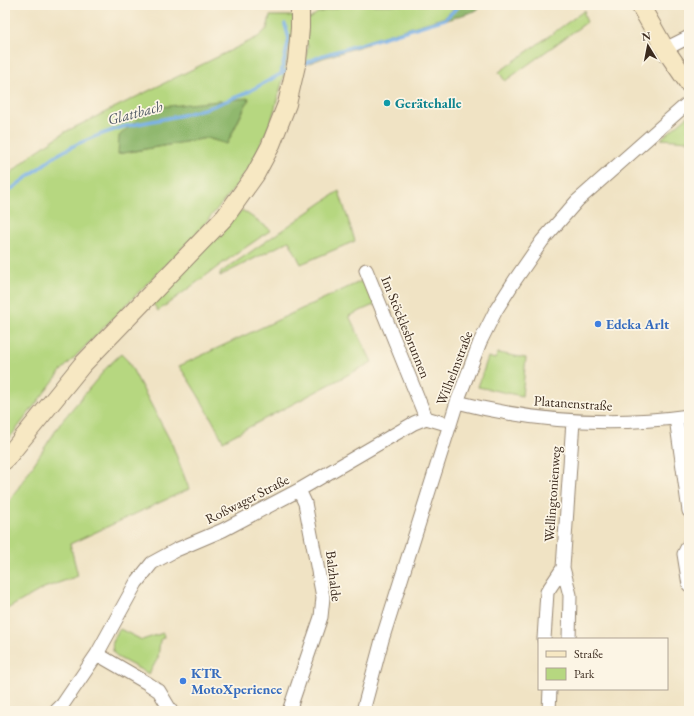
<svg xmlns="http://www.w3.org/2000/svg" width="694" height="716" viewBox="0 0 694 716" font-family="'EB Garamond',serif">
<rect width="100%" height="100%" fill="#fcf5e5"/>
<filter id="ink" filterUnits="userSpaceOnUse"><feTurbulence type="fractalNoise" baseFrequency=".025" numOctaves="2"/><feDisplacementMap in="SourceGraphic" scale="8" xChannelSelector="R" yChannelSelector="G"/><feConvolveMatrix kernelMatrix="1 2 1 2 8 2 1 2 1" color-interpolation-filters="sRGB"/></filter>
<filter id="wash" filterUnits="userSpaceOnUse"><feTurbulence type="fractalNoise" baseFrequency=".012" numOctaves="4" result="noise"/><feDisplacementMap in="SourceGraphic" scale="16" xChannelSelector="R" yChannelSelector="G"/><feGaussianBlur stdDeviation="0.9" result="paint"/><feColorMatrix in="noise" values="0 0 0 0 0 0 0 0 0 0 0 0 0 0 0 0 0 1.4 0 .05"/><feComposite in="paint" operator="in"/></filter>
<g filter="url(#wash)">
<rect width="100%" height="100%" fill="#f0e3c4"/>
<path fill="#b6d780" stroke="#78804f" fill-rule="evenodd" d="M347,5H458L445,17L367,41L368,44L323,58L304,65L308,45L290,46L284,76L271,122L252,163L232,191L196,234L61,371L5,444V178L34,153L65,132L258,37L267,29L270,16H301L310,19L317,13ZM249,99L227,144L207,138L118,154Z
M585,10L584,15L587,22L505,81L499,72Z
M689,115V141L661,139Z
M339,191L355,241L301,264L289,241L220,276V273Z
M242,210L271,230L223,263L158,311L152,302Z
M366,279L376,304L349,316L372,362L223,441C210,415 196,390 179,366Z
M498,353L526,358L522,396L478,387L488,357L495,359Z
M121,354L128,361L172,444L189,489L70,544L78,576L44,588L7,609L5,605V508L62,421L108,366Z
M120,629L142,640L163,633L164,637L160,640L158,658L149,674L117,657C108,648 114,637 120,629Z"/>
<path fill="#90b86e" stroke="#667146" d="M458,5H484L475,11L447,20L445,17Z
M249,98L227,144L207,138L118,154L119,136L149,108Z"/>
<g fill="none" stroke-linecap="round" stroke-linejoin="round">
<path stroke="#78b0e8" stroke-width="3.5" d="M283,5L284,10
M303,64L321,56L445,19L460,5
M281,74L289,39L285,24
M5,194L55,156L77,144L99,135L122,127L178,116L211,107L246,93L288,70"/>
</g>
</g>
<g filter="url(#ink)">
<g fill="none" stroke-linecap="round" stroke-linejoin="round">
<defs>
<path id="minor" d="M665,49L689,37
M366,270L426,418
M457,402C533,422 611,427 689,416
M676,418L689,511
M689,544L684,554L689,585
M563,568L570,595L569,639
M544,639L547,592L563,568L573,421
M97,654L147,683L159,691L171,711
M56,711L63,704L97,654L136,583L152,563L176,550L223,530L299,490L414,423L426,418L450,425
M289,711L321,617L323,597L305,503L299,490
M363,711L382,640L457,402L480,342L496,310L515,280L542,241L577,201L689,102
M549,711L550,689"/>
<path id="secondary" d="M640,5L665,49L689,84
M5,460L82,365L225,217L255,175L270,147L287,104L297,61L300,28V5"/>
</defs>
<use href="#minor" stroke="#968671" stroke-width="15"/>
<use href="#secondary" stroke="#968671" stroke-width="20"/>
<use href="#minor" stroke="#fff" stroke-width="13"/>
<use href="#secondary" stroke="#f7e8c3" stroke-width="18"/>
</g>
</g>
<circle fill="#0f9aa8" stroke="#fcf5e5" stroke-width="1.5" cx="387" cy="103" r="4"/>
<g fill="#3f7fe0" stroke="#fcf5e5" stroke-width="1.5">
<circle cx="598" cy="324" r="4"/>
<circle cx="183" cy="681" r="4"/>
</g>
<g text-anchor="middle" stroke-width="3.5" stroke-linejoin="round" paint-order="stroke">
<g font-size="14" font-weight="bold" fill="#0d838f" stroke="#fcf5e5" text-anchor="start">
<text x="395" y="108">Gerätehalle</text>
</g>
<g font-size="14" font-weight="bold" fill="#366cbe" stroke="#fcf5e5" text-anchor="start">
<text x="606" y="329">Edeka Arlt</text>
<text x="191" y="678">KTR<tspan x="191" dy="16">MotoXperience</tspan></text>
</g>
<g font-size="14" fill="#3b2a1e" stroke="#fcf5e5">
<text transform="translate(406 327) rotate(68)" y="5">Im Stöcklesbrunnen</text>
<text transform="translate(454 368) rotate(-69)" y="5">Wilhelmstraße</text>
<text transform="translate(573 403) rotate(4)" y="5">Platanenstraße</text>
<text transform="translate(552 494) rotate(-86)" y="5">Wellingtonienweg</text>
<text transform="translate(247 499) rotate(-27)" y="5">Roßwager Straße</text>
<text transform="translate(334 576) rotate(83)" y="5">Balzhalde</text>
</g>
<g font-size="15" font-style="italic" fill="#505965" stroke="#fcf5e5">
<text transform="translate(135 113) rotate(-15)" y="5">Glattbach</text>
</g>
</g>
<rect width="694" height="716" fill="none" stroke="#fcf5e5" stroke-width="20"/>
<rect x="538" y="638" width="130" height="52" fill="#fcf5e5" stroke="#afa495"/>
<rect x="546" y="651" width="20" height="6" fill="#f7e8c3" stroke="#afa495"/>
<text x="574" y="658" font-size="12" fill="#3b2a1e">Straße</text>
<rect x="546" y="668" width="20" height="12" fill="#b6d780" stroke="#afa495"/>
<text x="574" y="678" font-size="12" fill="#3b2a1e">Park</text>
<g transform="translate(648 46) rotate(350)" stroke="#fcf5e5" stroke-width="3" paint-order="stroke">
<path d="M0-3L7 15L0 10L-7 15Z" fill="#3b2a1e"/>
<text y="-6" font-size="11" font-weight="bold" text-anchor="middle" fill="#3b2a1e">N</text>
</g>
</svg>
